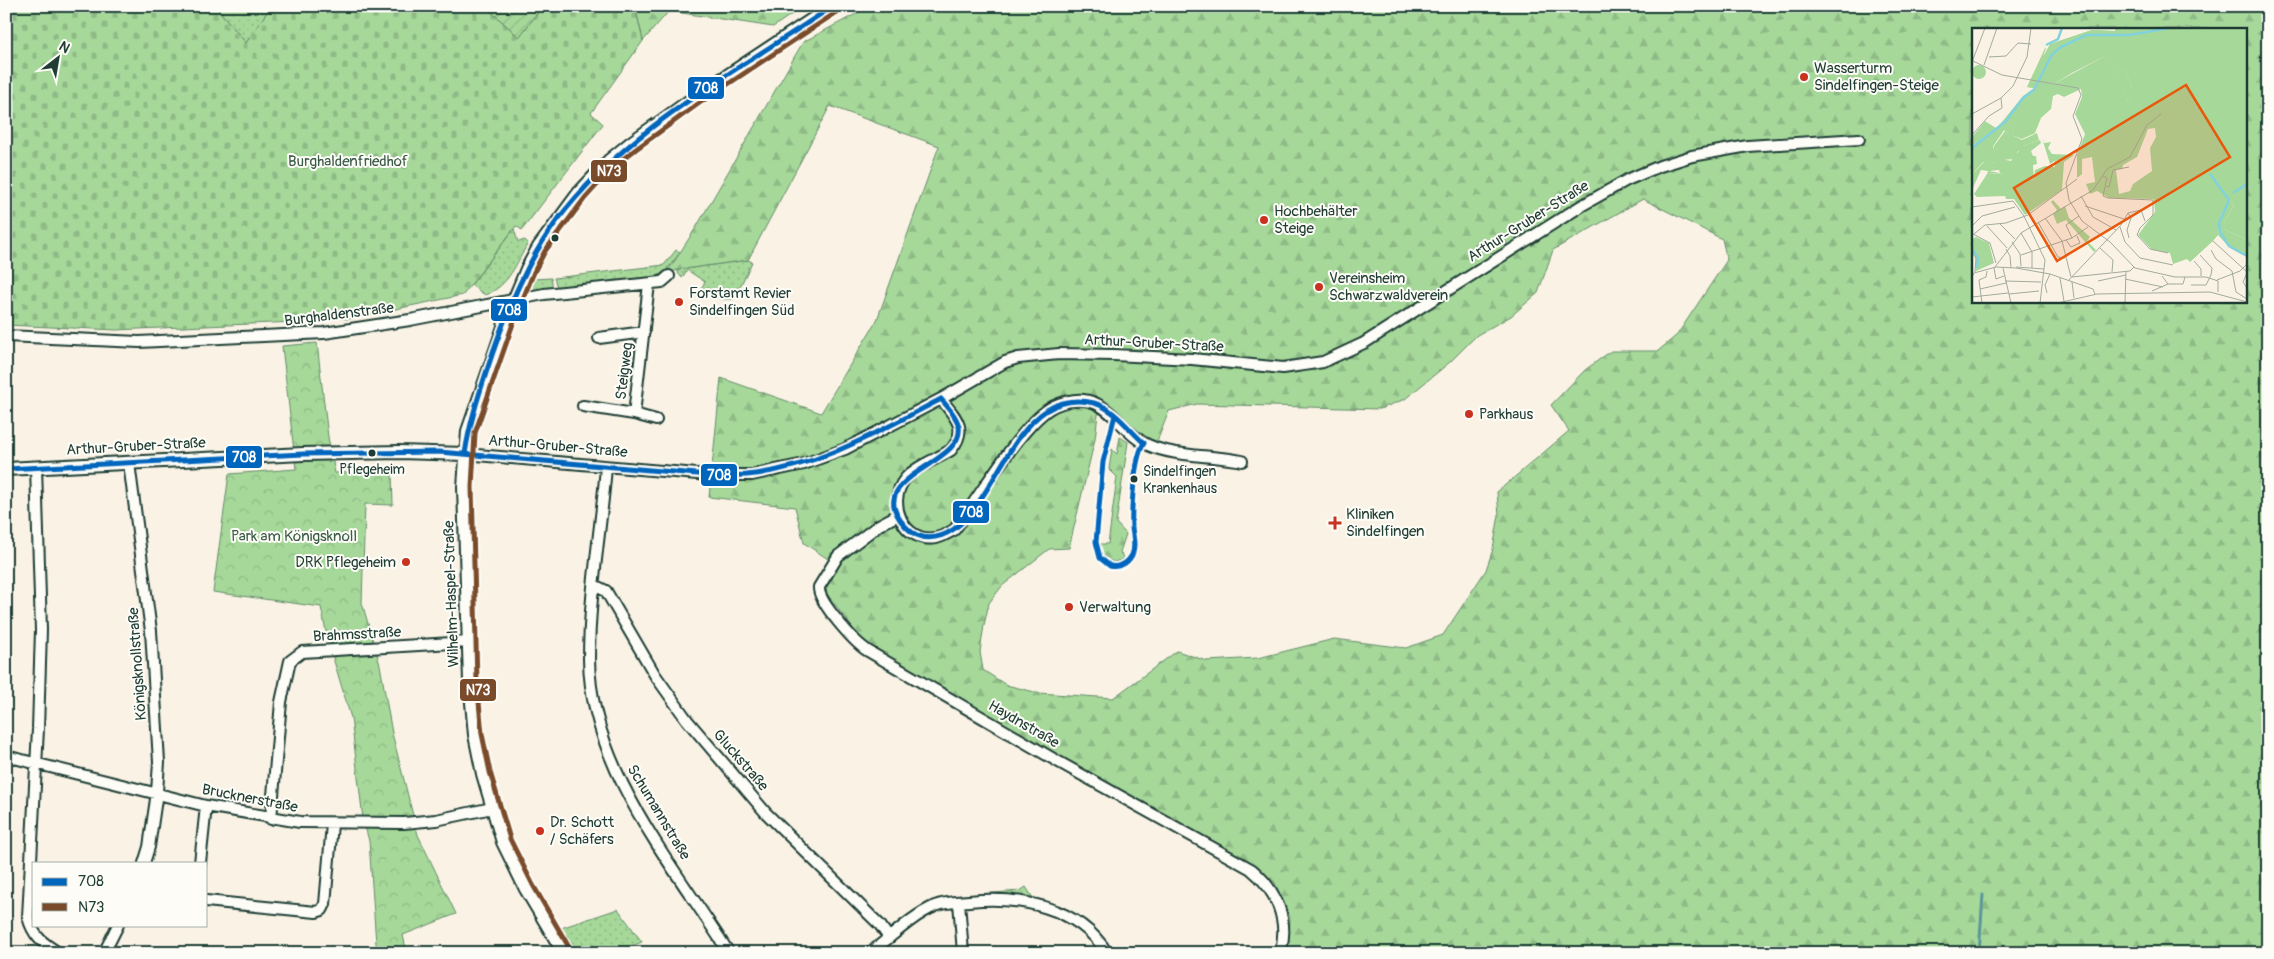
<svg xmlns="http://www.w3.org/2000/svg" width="2274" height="959" viewBox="0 0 2274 959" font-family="Pangolin,sans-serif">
<defs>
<pattern id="grass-dots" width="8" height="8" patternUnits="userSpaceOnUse" patternTransform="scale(1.25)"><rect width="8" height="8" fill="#a6d89a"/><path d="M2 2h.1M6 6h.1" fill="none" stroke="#8eba85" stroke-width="1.8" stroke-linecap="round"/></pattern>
<pattern id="forest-firs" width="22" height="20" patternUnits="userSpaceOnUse" patternTransform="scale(1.25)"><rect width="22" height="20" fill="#a6d89a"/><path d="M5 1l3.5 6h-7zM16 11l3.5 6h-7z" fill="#8eba85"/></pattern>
<pattern id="cemetery-stones" width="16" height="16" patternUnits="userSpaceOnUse" patternTransform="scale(1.25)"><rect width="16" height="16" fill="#a6d89a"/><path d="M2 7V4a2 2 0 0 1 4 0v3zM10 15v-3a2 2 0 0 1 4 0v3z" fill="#8eba85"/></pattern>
<pattern id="park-crowns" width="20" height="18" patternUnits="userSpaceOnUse" patternTransform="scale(1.25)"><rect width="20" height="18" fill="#a6d89a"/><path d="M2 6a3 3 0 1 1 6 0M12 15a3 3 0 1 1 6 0" fill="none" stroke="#8eba85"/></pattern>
<pattern id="garden-furrows" width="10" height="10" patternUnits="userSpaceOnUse" patternTransform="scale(1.25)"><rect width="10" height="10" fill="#a6d89a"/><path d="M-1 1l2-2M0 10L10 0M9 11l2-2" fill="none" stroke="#8eba85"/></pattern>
</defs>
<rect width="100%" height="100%" fill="#faf3e5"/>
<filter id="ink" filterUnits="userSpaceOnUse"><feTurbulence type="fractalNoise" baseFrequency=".02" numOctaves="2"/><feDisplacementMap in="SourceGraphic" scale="10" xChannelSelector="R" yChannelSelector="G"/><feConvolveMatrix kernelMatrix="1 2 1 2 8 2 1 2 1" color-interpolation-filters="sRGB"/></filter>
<g filter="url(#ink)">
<path fill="url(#grass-dots)" stroke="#628a67" d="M215,6H271L246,43Z
M514,229L518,242L525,240L528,243C516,264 509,286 485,295L471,285Z
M676,250L680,252C672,264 666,273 653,278L557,287L554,278L664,265Z
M748,260L752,262L734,299H722L700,290L705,282L687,270L682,278L678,273V270Z
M551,278L553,288L536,290L531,285L533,279Z
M1026,887L1033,898L1010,895L979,896V894L1020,891Z
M618,909L642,942L614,953H577L561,928Z"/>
<path fill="url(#forest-firs)" stroke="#628a67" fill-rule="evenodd" d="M635,6H776L795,12L773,27L669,11L643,41Z
M871,6H2268V953H1288L1290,918L1274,881L1270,882L864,643L827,594L826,587L837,565L804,543L795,507L709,497L721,378L821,413L877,320L939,146L830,106L748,260L678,270L653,278L666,272L672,265L697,226L803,42ZM1973,29H2245V301H1973ZM1643,199L1722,239L1727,260L1677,335L1658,351H1611L1585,370L1551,405L1569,431L1497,492L1499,515L1493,549L1486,570L1443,635L1406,648L1334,639L1258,658L1207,661L1177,651L1113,698L1039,693L1006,685L983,670L980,652L984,625L989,603L1002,586L1049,549L1069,548L1095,439L1098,414L1117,411L1143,436L1156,444L1169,411L1197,404L1380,409L1405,399L1450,362L1477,335L1511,316L1538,293L1553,250Z
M1120,437L1128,442L1116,523L1126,534L1120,552L1124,559L1114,562L1102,557L1099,544H1108L1117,477L1109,469L1112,449L1117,454Z"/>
<path fill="url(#cemetery-stones)" stroke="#628a67" d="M6,6H215L246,43L271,6H485L519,37L543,6H635L643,41L591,113L603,124L522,230L516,226L463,295L348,319L333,317L295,322L116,330L6,325Z"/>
<path fill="url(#park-crowns)" stroke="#628a67" d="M317,343L328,437L335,473L392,472L393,505L365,504L362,603L380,665L392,733L418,835L456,914L403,935L407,953H380L376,944L369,841L363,819L351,718L328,641L321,607L213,592L229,474L296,469L282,346Z"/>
<path fill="url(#garden-furrows)" stroke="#628a67" d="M485,6H543L519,37Z"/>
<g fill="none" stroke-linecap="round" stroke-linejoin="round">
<path stroke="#5a9699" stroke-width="3" d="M1979,953L1983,895"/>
<defs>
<path id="minor" d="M6,336L139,342L324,333L410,320L544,294L662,282L669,276
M599,338L644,332
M941,399C955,417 969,428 951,450C937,459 916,466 905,479C886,502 903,544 936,538C942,537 948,533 954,530C979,499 1022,422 1054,406C1067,400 1082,397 1095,403C1116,412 1127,436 1148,445C1175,457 1213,455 1242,461
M583,406L634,414L656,420
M634,414L649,284
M465,454L709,475H752L804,464L845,449L941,399L1005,362L1018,358L1059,354L1114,355L1192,359L1283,368L1323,362L1364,343L1581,206L1627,180L1660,166L1692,156L1748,146L1859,139
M129,463L151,631L159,762L157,792L149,847L144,863
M36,467L41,630L38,729L28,917C33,936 42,943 59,953
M606,467C601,530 589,595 589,659C590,768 673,864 729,953
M898,515L879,525L838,556L819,587C817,601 855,643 868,651L1057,761L1251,869C1276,889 1290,921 1280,953
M594,585L606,591L655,675L687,720L766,813L880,925L889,938
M6,756L206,806L300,822L404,823L436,820L492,808
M271,819L281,702L290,661L302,652L469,642
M200,863L206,806
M206,901L316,912L322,910L325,904L332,824
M959,902L963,953
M104,953L118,925
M870,953C890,938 912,916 935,906C945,902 958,902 969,901C1019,896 1078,906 1107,953"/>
<path id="tertiary" d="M6,469L303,454L399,452L465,454
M564,953L526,889L503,842L483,774L475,735L470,681L464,487L468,431L508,315L527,269L539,247L579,193L609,161L631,143L694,98L833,6"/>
</defs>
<use href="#minor" stroke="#1f3d34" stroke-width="14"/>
<use href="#tertiary" stroke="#1f3d34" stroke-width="16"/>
<use href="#minor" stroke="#fdfcf7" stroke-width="10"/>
<use href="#tertiary" stroke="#fdfcf7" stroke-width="12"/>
<defs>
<path id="bus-1" d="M941,399C948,407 957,417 959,427C965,466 858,476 906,527C920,542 938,540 954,529C991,501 1007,436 1047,410C1062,401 1077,399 1094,403C1114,408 1129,430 1144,443
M1115,415L1103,462L1096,542L1100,558L1110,566C1119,568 1127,564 1132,555C1136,546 1133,537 1132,528C1131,509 1134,458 1144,443
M465,454C470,419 482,385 493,352C509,306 527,261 556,222C626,128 737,71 833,6
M6,469L303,454L439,452L709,475C722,475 734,476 747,475C817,468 880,431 941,399"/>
<path id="bus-2" d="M570,949L533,885L510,839L490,772L482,734L477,681L472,487L475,433L515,318L534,272L545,251L585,198L614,166L636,149L698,104L837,12"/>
</defs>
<use href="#bus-1" stroke="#fdfcf7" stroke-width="9"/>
<use href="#bus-2" stroke="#fdfcf7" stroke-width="9"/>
<use href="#bus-1" stroke="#0065bd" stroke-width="5"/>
<use href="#bus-2" stroke="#7a4b2a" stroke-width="5"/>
</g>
</g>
<g fill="#c8321e" stroke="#fdfcf7" stroke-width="2">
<circle cx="1804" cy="77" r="5"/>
<circle cx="1264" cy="220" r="5"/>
<circle cx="1319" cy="287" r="5"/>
<circle cx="679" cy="302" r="5"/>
<circle cx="1469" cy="414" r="5"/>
<path d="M1332.5 515.5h5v5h5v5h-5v5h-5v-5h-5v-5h5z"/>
<circle cx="406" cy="562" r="5"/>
<circle cx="1069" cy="607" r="5"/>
<circle cx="540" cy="831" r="5"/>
</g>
<g fill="#1f3d34" stroke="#fdfcf7" stroke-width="2">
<circle cx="555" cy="238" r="4.5"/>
<circle cx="372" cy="453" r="4.5"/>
<circle cx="1134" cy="479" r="4.5"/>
</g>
<g text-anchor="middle" stroke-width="4" stroke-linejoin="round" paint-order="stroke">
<g font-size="14" fill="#1f3d34" stroke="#fdfcf7">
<text x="372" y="474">Pflegeheim</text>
<text x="1143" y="476" text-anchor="start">Sindelfingen<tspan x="1143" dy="17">Krankenhaus</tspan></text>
</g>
<g font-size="15" fill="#1f3d34" stroke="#fdfcf7" text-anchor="start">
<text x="1814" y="73">Wasserturm<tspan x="1814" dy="17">Sindelfingen-Steige</tspan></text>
<text x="1274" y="216">Hochbehälter<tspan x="1274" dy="17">Steige</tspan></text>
<text x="1329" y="283">Vereinsheim<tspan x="1329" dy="17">Schwarzwaldverein</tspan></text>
<text x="689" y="298">Forstamt Revier<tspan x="689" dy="17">Sindelfingen Süd</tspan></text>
<text x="1479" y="419">Parkhaus</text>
<text x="1346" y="519">Kliniken<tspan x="1346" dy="17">Sindelfingen</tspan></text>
<text x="396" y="567" text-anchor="end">DRK Pflegeheim</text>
<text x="1079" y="612">Verwaltung</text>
<text x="550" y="827">Dr. Schott<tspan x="550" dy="17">/ Schäfers</tspan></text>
</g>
<g font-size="15" fill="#3a5c48" stroke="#fdfcf7">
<text x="348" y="166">Burghaldenfriedhof</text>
<text x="294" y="541">Park am Königsknoll</text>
</g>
<g font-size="15" fill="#1f3d34" stroke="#fdfcf7">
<text transform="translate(1528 221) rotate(-32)" y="5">Arthur-Gruber-Straße</text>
<text transform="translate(339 314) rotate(-7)" y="5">Burghaldenstraße</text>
<text transform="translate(1154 343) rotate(3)" y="5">Arthur-Gruber-Straße</text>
<text transform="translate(624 371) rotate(-83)" y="5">Steigweg</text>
<text transform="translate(136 446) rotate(-3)" y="5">Arthur-Gruber-Straße</text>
<text transform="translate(558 446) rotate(5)" y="5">Arthur-Gruber-Straße</text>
<text transform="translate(451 594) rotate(-92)" y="5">Wilhelm-Haspel-Straße</text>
<text transform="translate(357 634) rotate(-3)" y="5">Brahmsstraße</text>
<text transform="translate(137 664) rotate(-94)" y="5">Königsknollstraße</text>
<text transform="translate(1024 724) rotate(30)" y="5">Haydnstraße</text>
<text transform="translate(741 760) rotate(49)" y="5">Gluckstraße</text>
<text transform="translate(250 798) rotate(11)" y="5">Brucknerstraße</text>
<text transform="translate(659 812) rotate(59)" y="5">Schumannstraße</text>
</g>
</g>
<g transform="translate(1972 28)">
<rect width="275" height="275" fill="#faf3e5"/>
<path d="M144,0H147L98,46L83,55L42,99L40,107L32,102L21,118L22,123L28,119L34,132L39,133L51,118L68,112L69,115L59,123L61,128H64L65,136L61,137L62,152L28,145L27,142L16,143L24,138L22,134L10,140L12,133L0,146V118L25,100L51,68L62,60L55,59L73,20L66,10L74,21L71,28L84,14L120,2L143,3ZM153,41L160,60L157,62L159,73L156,74L144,45L149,43L153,53L149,43ZM257,172L262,176L252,195V201L275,212V229L257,219L246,207L249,187Z" fill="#a6d89a"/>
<path d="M147,0H275V212L252,201V195L262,176L257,172L249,187L246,207L241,213L218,234L215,231L201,236L198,225L180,222L166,207L183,184L182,171L137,170L125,163L118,166L114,156L123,154L120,129L110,131V146L105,150V127L113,106L103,86L110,69L109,61L92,69L86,66L81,68L79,81L69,90L63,105L50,111L40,107L42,99L74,60L133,28L75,39L70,54L67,53L73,39L146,6ZM153,42L160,60H154L159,72L156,74L145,45L149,43L152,54L149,43ZM183,100L184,109L178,120L180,143L161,156L158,163L147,166L144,142L150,141L151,137L165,129L176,101ZM70,110L72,115L79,114L76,120L80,126L102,127L92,134L84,132L78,136Z" fill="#a6d89a" fill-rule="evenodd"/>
<path d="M83,132L92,134L90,162L53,187L42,171H34L33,168L5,169L2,166L15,146L34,145L62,152L63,142L73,138L83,139Z" fill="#a6d89a"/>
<path d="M144,0H264L260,4L212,11L205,1L135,27L98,46L74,60L42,99L40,107L32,102L21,118L22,123L0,140V122L7,113L28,100L66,61L68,56L63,60L55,59L63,43L69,45L70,39L66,38L78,16L120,2L143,3ZM13,93L24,100L0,118V109ZM81,172L89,181L93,178L97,190L118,209L115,213L124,222L122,224L94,192L85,196L81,186L85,182L79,174ZM4,209L17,215L22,235L4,243V232L0,223V211Z" fill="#a6d89a"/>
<path d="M33,103L50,112L65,105L67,112L51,118V121L45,124L47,131L22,132L28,120L22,123V118ZM17,121L23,126L10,139L22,134L27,140L17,143L28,145L15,146L16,143L9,142L0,162V146L12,134L8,129Z" fill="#a6d89a"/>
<path d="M0 44a7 7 0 1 1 14 0a7 7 0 1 1-14 0Z" fill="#a6d89a"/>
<path fill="none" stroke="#81d2dc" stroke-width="2.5" d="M74,17L86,11L90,0M0,120L34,93L51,70L62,62L80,26L89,19L114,7H157L198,0M238,146L257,172M261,165L275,156M257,172L247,195L248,204L257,218L275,228M0,221L6,229L5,240"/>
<path fill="none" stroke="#a2aa9e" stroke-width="1" d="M17,29L34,28L46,15L59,16M1,33L30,47L106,60L109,67L101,88L110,111L94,155L97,172L110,193L138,214L163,240L203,249H234L246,253V264M0,34L13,0M12,37L25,0M0,86L29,70L41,58L55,29L59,0M0,107L17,88L30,80L29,70M131,148L135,150L133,158L137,159L141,142L157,139M133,159L131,168L136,170L181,172V187L168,200L165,207L178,221L196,225M109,168L121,189L144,202M113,178L152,191M0,179L41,173L52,188L73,232L68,275M156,185L159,190L155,202L157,210M73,190L90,213L99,249M66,194L86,229L93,230M28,196L43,211M0,198L10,188L43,179M15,198L35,220M148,199L153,214L168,230L201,237M49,205L60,224V240M1,206L18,215L24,235M2,206L13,197L34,195L56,187L105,151M100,210L94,197L107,188M94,212L99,219L108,215L105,208M241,213L275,244M40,214L48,226L49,238M128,220L141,232L140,244M34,221L38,228L39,240M239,222L244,231L260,243L264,264L275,271M0,224L4,230L3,244M49,227L100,210L116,199M222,233L229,241V248M23,239L49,205L121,162L135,141L158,129L175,97L189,86M44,239L72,241M22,240L24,251L32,248M31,240L39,275M275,245L271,254L275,260M0,249L2,245L24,239L44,240L78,246L121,261L123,266M100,249L158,243L162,239M88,250L92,273M153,251L191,259M245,252L268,243L275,236M33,253L69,254M96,253L149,197L156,185L169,182L173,193M126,253L154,247M100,254L102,270M196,256H211L213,249M219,257H234L239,247L240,240L228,227M8,261L34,255M180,263L196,256L190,248M75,265L73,257L78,246M37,266L67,263M0,269L36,265M10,275L7,252L14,249L15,243M86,275L125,266L238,264L275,274M153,275L154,243"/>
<path fill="#e8590c" fill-opacity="0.15" stroke="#e8590c" stroke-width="2.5" d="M214,57L258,129L85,233L42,160Z"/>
<rect width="275" height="275" fill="none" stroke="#1f3d34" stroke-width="2.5"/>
</g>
<g stroke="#fdfcf7" stroke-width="2">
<rect x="687" y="76" width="38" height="24" rx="5" fill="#0065bd"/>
<rect x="590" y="159" width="38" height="24" rx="5" fill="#7a4b2a"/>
<rect x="490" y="298" width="38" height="24" rx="5" fill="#0065bd"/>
<rect x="225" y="445" width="38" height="24" rx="5" fill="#0065bd"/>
<rect x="700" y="463" width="38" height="24" rx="5" fill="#0065bd"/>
<rect x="952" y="500" width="38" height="24" rx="5" fill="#0065bd"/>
<rect x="459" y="678" width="38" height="24" rx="5" fill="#7a4b2a"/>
</g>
<g font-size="14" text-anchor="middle" font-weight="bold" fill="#fff">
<text x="706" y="93">708</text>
<text x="609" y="176">N73</text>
<text x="509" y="315">708</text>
<text x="244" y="462">708</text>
<text x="719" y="480">708</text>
<text x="971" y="517">708</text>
<text x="478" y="695">N73</text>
</g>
<rect width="2274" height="959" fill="none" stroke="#fdfcf7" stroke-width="25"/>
<rect x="12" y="12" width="2249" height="934" fill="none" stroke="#1f3d34" stroke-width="2" filter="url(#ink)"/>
<rect x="32" y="862" width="175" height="65" fill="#fdfcf7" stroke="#a4b0a9"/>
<rect x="42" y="878" width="25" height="8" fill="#0065bd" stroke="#a4b0a9"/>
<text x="78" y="886" font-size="15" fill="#1f3d34">708</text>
<rect x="42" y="903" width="25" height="8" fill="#7a4b2a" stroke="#a4b0a9"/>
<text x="78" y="912" font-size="15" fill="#1f3d34">N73</text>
<g transform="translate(58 58) rotate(31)" stroke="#fdfcf7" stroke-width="4" paint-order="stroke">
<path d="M0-4L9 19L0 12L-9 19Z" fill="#1f3d34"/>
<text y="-8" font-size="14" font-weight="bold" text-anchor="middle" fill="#1f3d34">N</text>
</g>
</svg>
